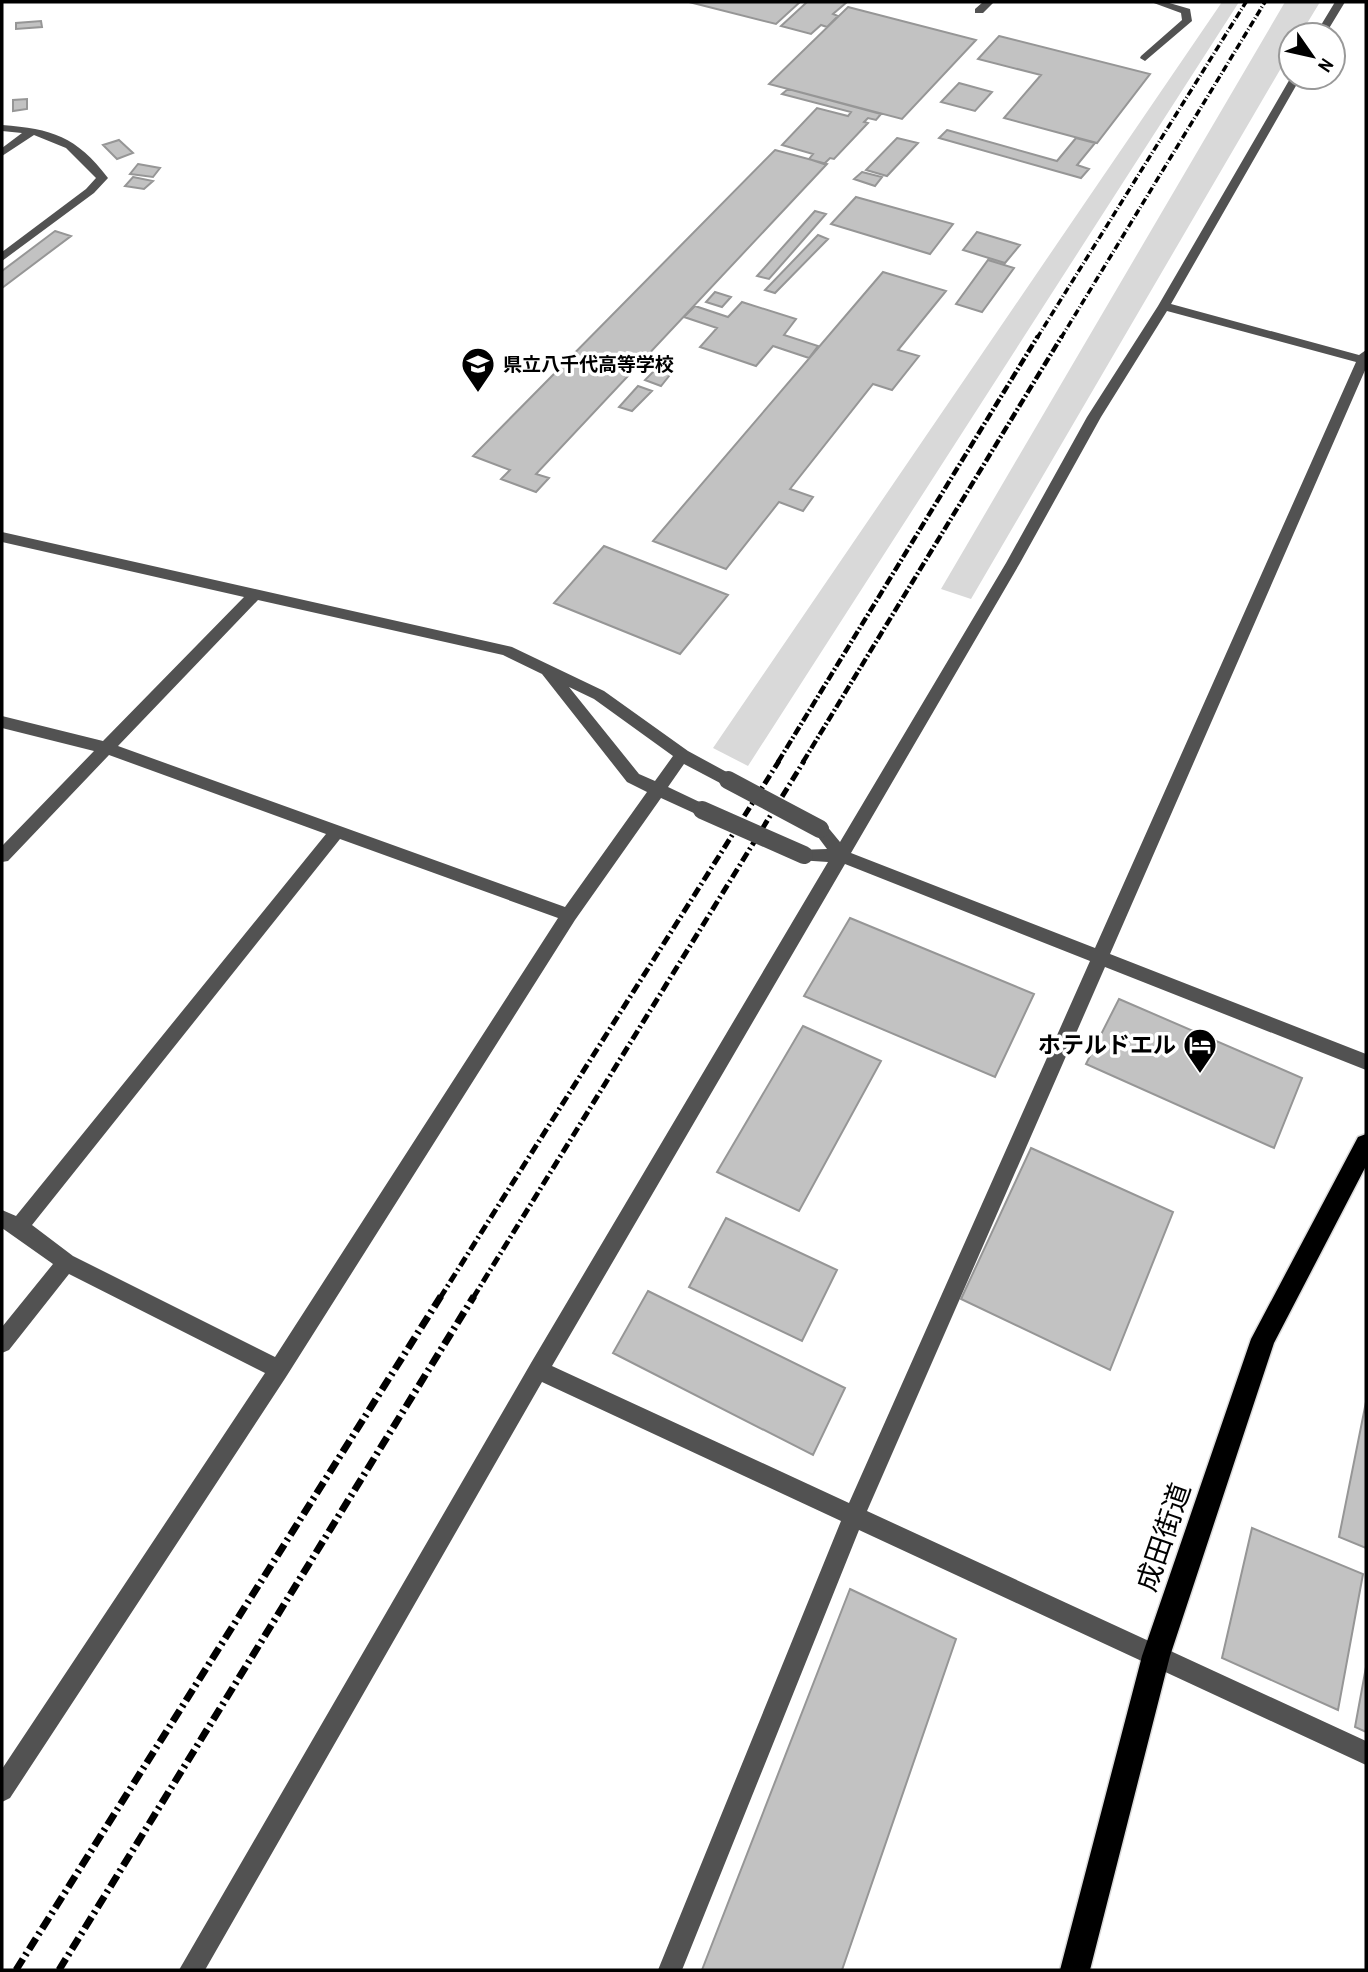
<svg xmlns="http://www.w3.org/2000/svg" width="1368" height="1972" viewBox="0 0 1368 1972" font-family="'Archivo Narrow','Noto Sans JP',sans-serif">
<rect width="100%" height="100%" fill="#fff"/>
<path fill="#d9d9d9" d="M1222,2H1239L748,766L713,748Z
M1285,2H1320L1300,35H1291V51L971,599L941,589Z"/>
<path fill="#c2c2c2" stroke="#969696" stroke-width="2" d="M689,2H800L776,24Z
M807,2H847L833,14L838,16L827,27L821,25L811,34L781,26Z
M848,7L976,40L902,119L769,84Z
M41,21L42,27L16,29V23Z
M999,36L1150,74L1097,143L1004,118L1041,75L978,59Z
M959,83L992,92L975,111L941,102Z
M788,89L881,114L876,120L868,118L864,122L868,123L834,159L830,158L824,164L809,159L813,154L782,145L817,108L848,116L851,112L782,94Z
M27,99V109L13,111V100Z
M947,130L1057,161L1076,138L1095,143L1077,165L1089,169L1081,178L939,138Z
M897,138L918,143L887,176L866,170Z
M119,140L133,153L117,159L103,145Z
M775,150L827,164L536,474L549,478L536,492L501,479L510,470L473,456Z
M138,164L160,168L153,177L130,174Z
M862,172L882,177L875,186L854,179Z
M133,177L153,181L144,189L125,186Z
M856,197L953,224L930,254L831,224Z
M815,211L826,214L769,279L757,276Z
M55,231L71,236L2,288V271Z
M977,232L1020,245L1005,263L963,250Z
M818,235L828,239L775,293L765,290Z
M988,260L1014,268L982,312L956,304Z
M883,272L946,291L898,350L919,356L892,390L873,384L790,489L813,497L803,511L779,502L726,569L653,541Z
M715,292L731,297L722,307L706,302Z
M742,302L796,319L784,335L818,346L809,358L773,346L756,366L700,347L717,328L684,317L695,306L728,317Z
M659,366L673,371L661,386L645,380Z
M638,386L652,391L632,411L619,407Z
M604,546L728,595L680,654L554,603Z
M850,918L1034,994L995,1077L804,996Z
M1119,999L1302,1078L1274,1148L1086,1064Z
M803,1026L881,1061L799,1211L717,1172Z
M1031,1148L1173,1212L1110,1370L961,1299Z
M726,1218L837,1270L802,1341L689,1287Z
M648,1291L845,1388L813,1455L613,1353Z
M1366,1402V1548L1339,1537Z
M1252,1528L1363,1574L1338,1710L1222,1658Z
M850,1589L956,1639L842,1970H702Z
M1366,1667V1732L1355,1727Z"/>
<g fill="none" stroke-linecap="round" stroke-linejoin="round">
<defs>
<path id="highway" d="M1366,1134V1166L1274,1343L1170,1656L1090,1970H1060L1142,1656L1251,1339L1358,1137Z"/>
</defs>
<use href="#highway" stroke="#dbdbdb" stroke-width="3"/>
<path fill="#525252" fill-rule="evenodd" d="M983,2H994L983,13H975V9Z
M1151,2H1166L1190,9L1192,21L1145,61L1140,58L1141,56L1182,20L1181,13Z
M1335,2H1345L1325,35H1315Z
M1291,77H1301L1171,304L1359,355L1366,350V368L1110,954L1366,1054V1070L1105,967L867,1511L1366,1741V1765L859,1530L682,1970H658L841,1521L542,1382L205,1970H179L531,1363L828,862L798,860L796,855L798,850L827,849L812,829L820,823L826,825L840,842L1006,563L1087,417L1158,306ZM1167,311L1356,362L1095,948L851,853L1020,563L1101,417ZM845,864L1090,961L849,1503L552,1366Z
M2,125C52,129 76,136 108,178L94,193L2,261V252L86,189L96,178L66,148L34,135L2,156V148L22,133L2,131Z
M2,532L512,647L604,691L688,751L734,776L736,780L728,786L722,784L684,764L668,787L708,806L710,810L708,814H696L661,798L575,920L286,1377L10,1798L2,1802V1769L265,1373L69,1274L9,1350L2,1353V1327L53,1264L2,1228V1210L16,1216L326,834L109,755L8,861L2,862V846L94,751L2,728V716L103,741L244,597L2,542ZM258,600L503,655L542,674L627,782L647,792L565,907L118,746ZM569,687L594,699L673,756L655,781L639,774ZM340,839L558,918L275,1357L73,1256L32,1225Z"/>
<use href="#highway" fill="#000" fill-rule="evenodd"/>
<path stroke="#000" stroke-width="3.5" stroke-dasharray="7 2.5 1 2.5" stroke-linecap="butt" d="M1037,338L1246,2
M1061,338L1265,2"/>
<path stroke="#000" stroke-width="4.5" stroke-dasharray="9 2.5 2 2.5" stroke-linecap="butt" d="M778,762L1038,336
M803,762L1062,336"/>
<path stroke="#000" stroke-width="5" stroke-dasharray="10 3.5 2 3.5" stroke-linecap="butt" d="M440,1298L779,761
M473,1298L804,761"/>
<path stroke="#000" stroke-width="7" stroke-dasharray="13 4.5 2.5 4.5" stroke-linecap="butt" d="M16,1970L441,1296
M59,1970L474,1296"/>
<path stroke="#525252" stroke-width="18" d="M728,780L820,829
M702,810L804,855"/>
</g>
<defs>
<symbol id="school-pin" viewBox="-11 -11 22 30"><path d="M0 17L-7.5 6A9.5 9.5 0 1 1 7.5 6Z" fill="#000" stroke="#fff"/><path d="M0-5L7-2L0 1L-7-2ZM-4 1L0 2.5L4 1V4Q0 6-4 4Z" fill="#fff"/></symbol>
<symbol id="hotel-pin" viewBox="-11 -11 22 30"><path d="M0 17L-7.5 6A9.5 9.5 0 1 1 7.5 6Z" fill="#000" stroke="#fff"/><path d="M-6-4.5h1.5V1H6V5H4.5V3h-9V5H-6ZM-4 0a1.8 1.8 0 1 1 3.6 0ZM.5 0V-2.5h3Q6-2.5 6 0Z" fill="#fff"/></symbol>
</defs>
<g fill-rule="evenodd">
<use href="#school-pin" x="459" y="345" width="38" height="52"/>
<use href="#hotel-pin" x="1181" y="1026" width="38" height="52"/>
</g>
<g text-anchor="middle" stroke-width="7" stroke-linejoin="round" paint-order="stroke">
<g font-size="19" font-weight="bold" fill="#000" stroke="#fff" text-anchor="start">
<text x="503" y="371">県立八千代高等学校</text>
</g>
<g font-size="23" font-weight="bold" fill="#000" stroke="#fff" text-anchor="end">
<text x="1176" y="1053">ホテルドエル</text>
</g>
<g font-size="28" fill="#000" stroke="#fff">
<text transform="translate(1163 1537) rotate(-71)" y="10">成田街道</text>
</g>
</g>
<rect width="1368" height="1972" fill="none" stroke="#000000" stroke-width="7"/>
<g transform="translate(1312 56) rotate(124)"><circle r="33" fill="#ffffff" stroke="#999999" stroke-width="2"/>
<path d="M0-5L12 26L0 18L-12 26Z" fill="#000000"/>
<text y="-10" font-size="19" font-weight="bold" text-anchor="middle" fill="#000000">N</text>
</g>
</svg>
